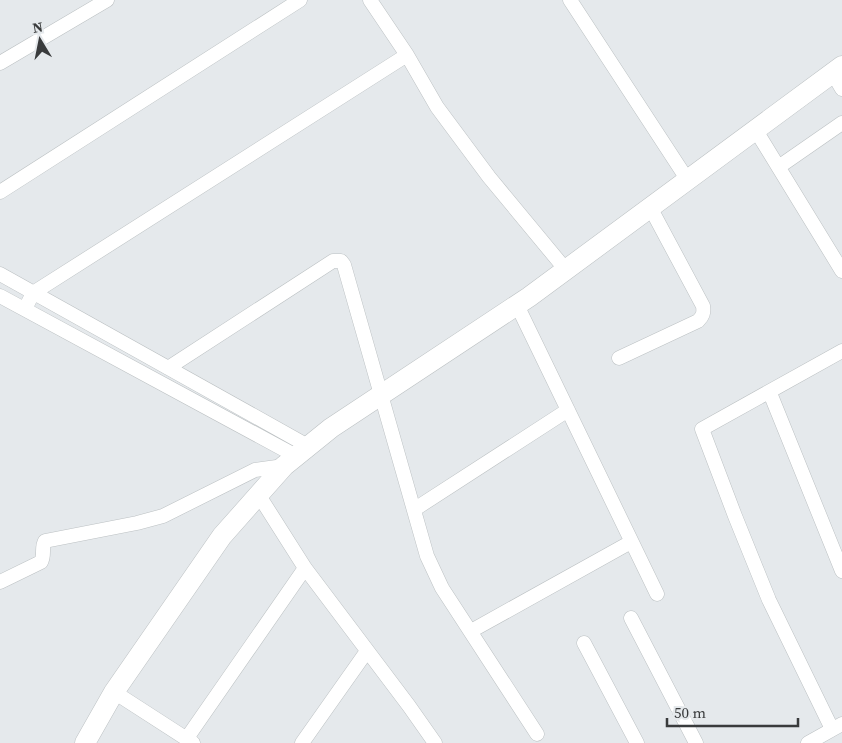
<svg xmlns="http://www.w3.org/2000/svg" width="842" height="743" viewBox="0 0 842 743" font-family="'Source Serif 4',serif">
<rect width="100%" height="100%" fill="#e5e9ec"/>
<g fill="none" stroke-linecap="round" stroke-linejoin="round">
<defs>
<path id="street" d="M370,0L407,55L437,107L489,177L566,270
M570,0L687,179
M0,63L107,0
M832,72L842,89
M755,129L842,271
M780,166L842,123
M0,192L300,0
M0,274L308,446
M0,296L296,456
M517,305L657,594
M25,309L33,293L407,55
M619,358L698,321C703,316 704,313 703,306L650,207
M168,368L333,261H341L344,265L427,556L442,588L537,734
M770,393L842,571
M258,494L305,568L409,706L435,743
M415,509L568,410
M0,582L41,562C45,555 41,548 45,541L137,523L163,516L255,470L284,466
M631,618L696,743
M471,631L631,542
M584,643L637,743
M114,692L193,743
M832,729L769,600L735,516L702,429L842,351
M187,738L305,568
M302,743L367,651
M808,743L842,724"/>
<path id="secondary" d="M85,743L114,692L222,536L284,466L331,428L529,297L842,66"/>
</defs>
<use href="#street" stroke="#bcc1c3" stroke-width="15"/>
<use href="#secondary" stroke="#bcc1c3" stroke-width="21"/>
<use href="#street" stroke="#fff" stroke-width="14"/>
<use href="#secondary" stroke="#fff" stroke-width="20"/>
</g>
<g transform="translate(40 40) rotate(350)" stroke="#e5e9ec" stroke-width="4" paint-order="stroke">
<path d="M0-4L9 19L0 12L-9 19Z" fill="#393b3c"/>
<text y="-8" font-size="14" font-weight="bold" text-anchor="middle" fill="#393b3c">N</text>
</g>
<path d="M667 718v8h131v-8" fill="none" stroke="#393b3c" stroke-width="2.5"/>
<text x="674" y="718" font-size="15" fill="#393b3c" stroke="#e5e9ec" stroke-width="4" paint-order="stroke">50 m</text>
</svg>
